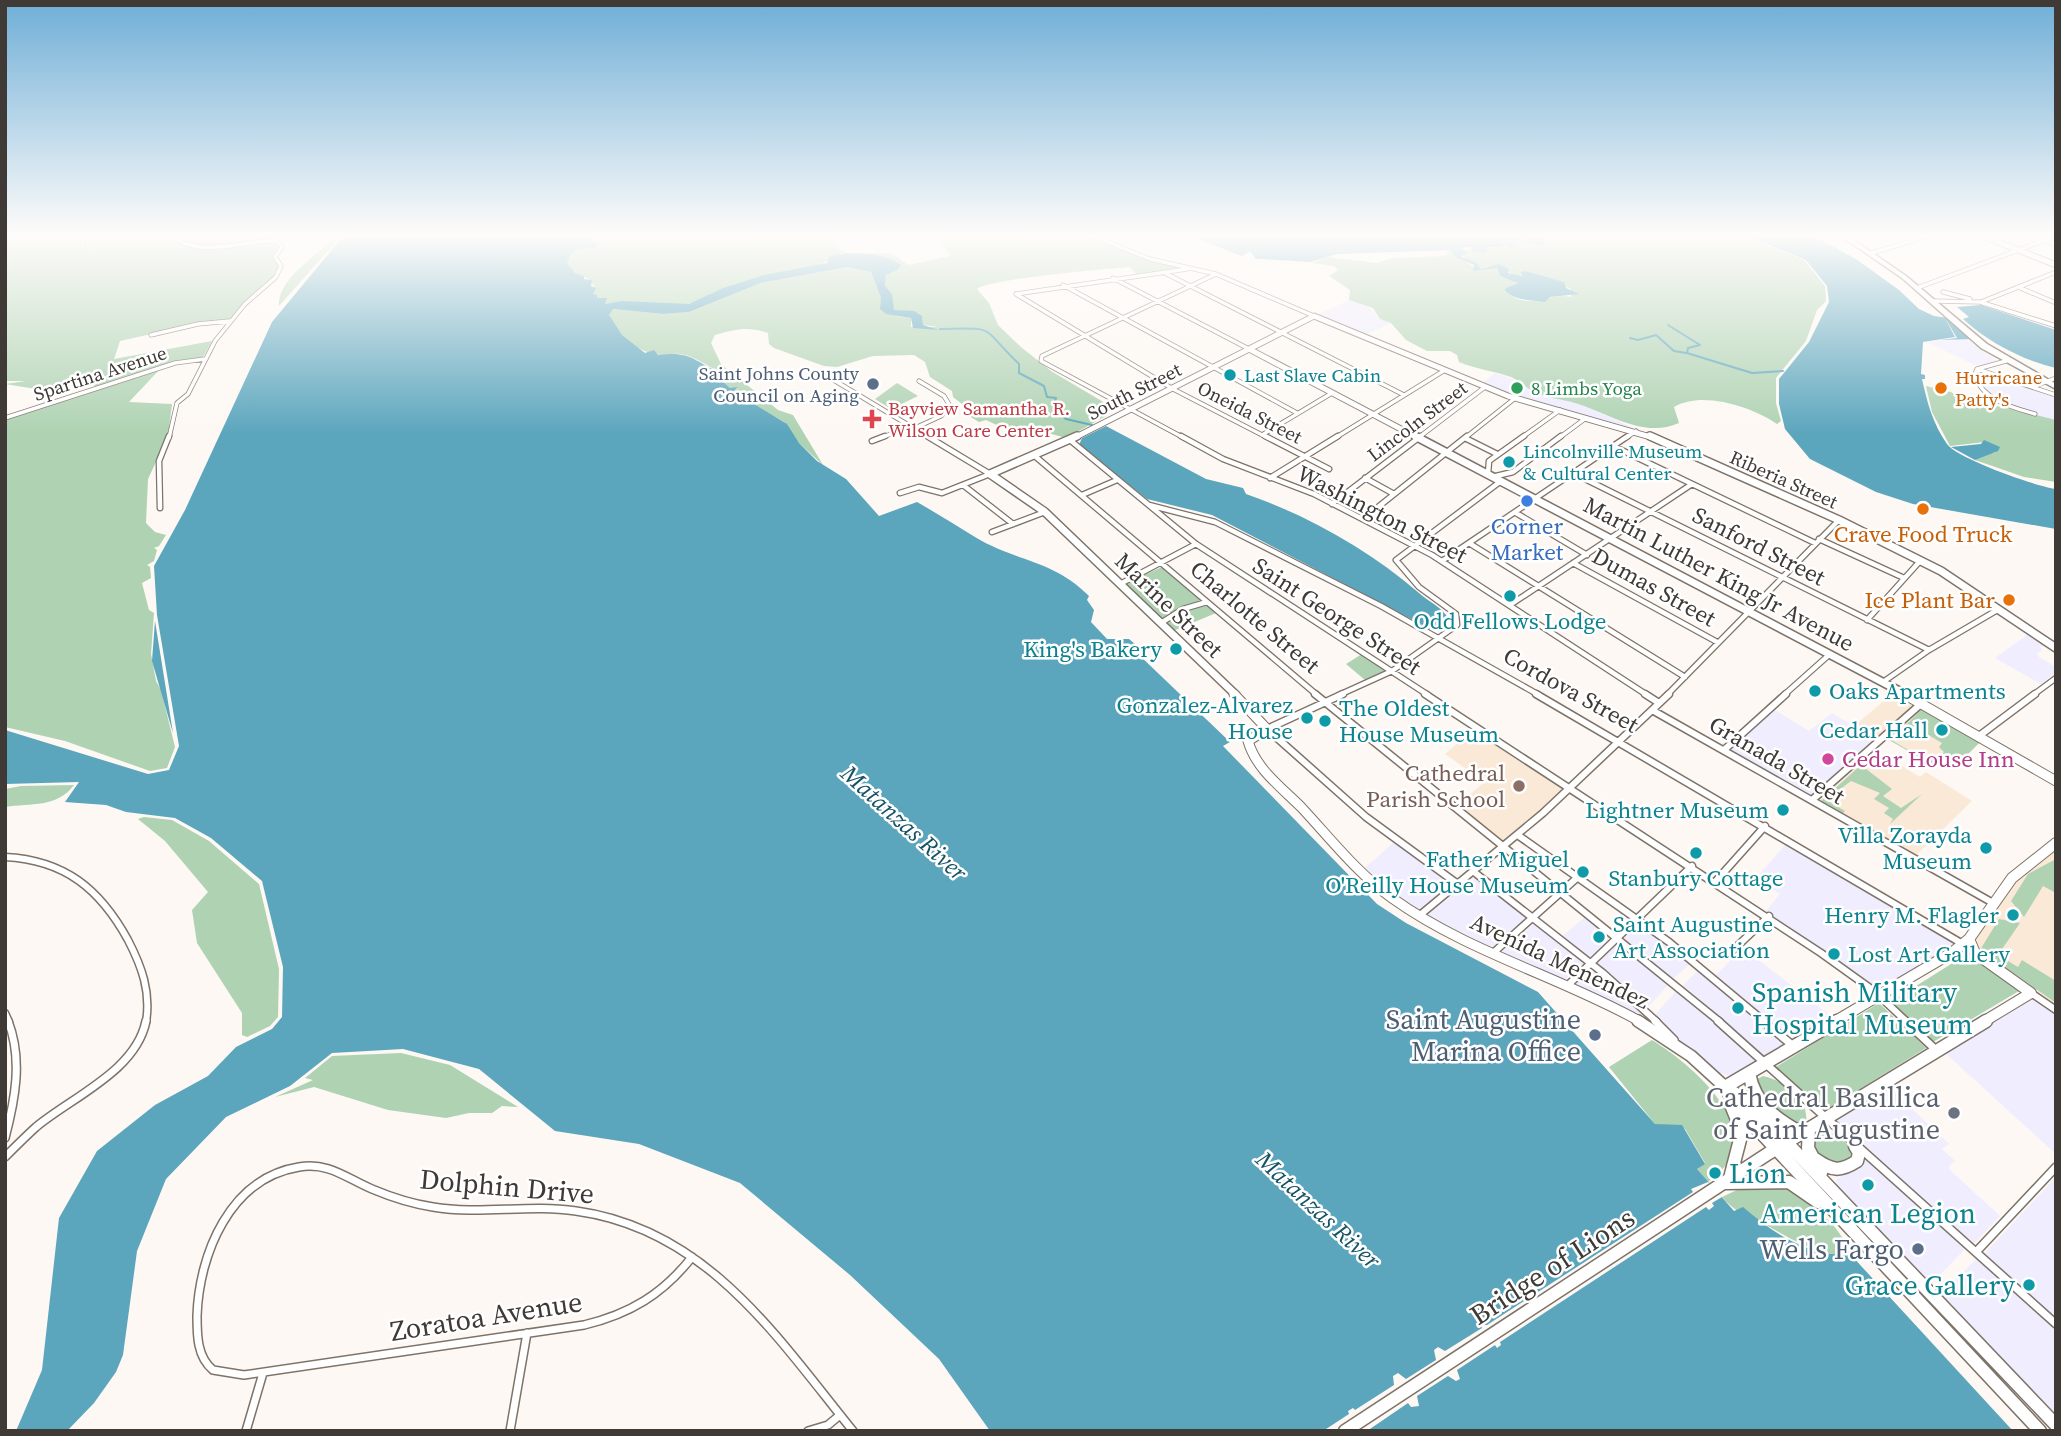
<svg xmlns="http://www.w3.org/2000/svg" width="2061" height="1436" viewBox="0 0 2061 1436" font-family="'Source Serif 4',serif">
<rect width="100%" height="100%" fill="#fdf8f3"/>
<path fill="#efedfe" d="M1349,300L1366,304L1380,319L1391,323L1365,335L1316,315Z
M1966,338L1996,361L1977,366L1927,342Z
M1979,371L2056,396V420L2043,419L2004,407L1998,402L2038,416L1987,392L1977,380Z
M1495,373L1526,384L1546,395L1578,403L1636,429L1515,397L1481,384Z
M2030,633L2049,646L2040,647L2042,650L2037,654L2039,657L2056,667V672L2041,684L1995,658Z
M1775,710L1809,731L1832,713L1875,739L1810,796L1729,750Z
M1394,842L1453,884L1418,910L1391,894L1365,868Z
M1787,843L1954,942L1949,949L1877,990L1766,911L1780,894L1756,878Z
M1476,877L1526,918L1491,948L1427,915Z
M1585,917L1611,937L1588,959L1561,937Z
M1534,924L1583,963L1564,981L1501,953Z
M1640,924L1691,963L1672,980L1623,939Z
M1618,943L1668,985L1647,1008L1596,965Z
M1743,948L1831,1016L1791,1040L1716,975Z
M1591,969L1646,1016L1658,1028L1574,986Z
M1699,970L1785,1043L1764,1057L1681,987Z
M1676,991L1725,1030L1758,1060L1731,1076L1716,1072L1681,1043L1655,1015Z
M2033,998L2056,1013V1154L1944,1052Z
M1889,1087L1949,1144L1942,1149L1955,1161L1949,1166L1950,1170L2000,1216L1973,1245L1833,1122Z
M1866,1160L1966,1248L1929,1286L1837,1186L1836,1180Z
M2056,1177V1319L1984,1254Z
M1977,1258L2056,1329V1417L1939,1297Z"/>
<path fill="#fbe9d7" d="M1897,690L1984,739L1959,763L1944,754L1933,765L1884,737L1880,740L1855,725Z
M1474,729L1563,789L1505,845L1457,806L1484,782L1445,754Z
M1871,747L1920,777L1926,772L1972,801L1913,858L1812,800Z
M2056,843V1010L1970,946L2012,878Z"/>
<path fill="#aed2b2" d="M5,234H83L80,237L82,247L100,251L84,247L82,237L84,234H212L213,237L226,236L220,234H283L275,240L283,248L276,256L280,267L273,279L229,321L187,326L120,341L114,359L212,341L202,359L162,367L129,402L172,404L168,436L148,479L146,523L155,532L166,535L159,546L154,548L157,550L154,561L147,565L150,567L151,578L142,583L149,610L154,613L151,654L156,681L161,690L175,747L167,768L150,771L65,741L5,727V418L96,388C84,370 63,373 56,394L42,400L36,389L5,384L26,381H5Z
M337,234H343L279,306C277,277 321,254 337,234Z
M602,234H832L840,250L850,254L891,253L908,265L950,256L937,234H1084L1139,257L1182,268L1136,274L1130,267C1107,269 987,279 977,289L989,303L998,325L1021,347L1051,371L1105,403L1101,405L1106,416L1066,438L1034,429H1005L986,420L979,422L964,413L962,404L953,397L952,391L930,377L925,362L914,355L873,356L837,367L824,366L774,348L769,344L768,333C748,326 736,329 715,335L711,343L721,364L778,410L793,415L823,465L799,443L784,422L742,397L741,392L734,391L738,388H730L720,379L722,375C715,369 692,355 680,354C671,353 663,356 654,354C637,351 610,330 609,313L613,309L663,314L689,312L761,283L847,267L871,272L881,298L896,316L911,318V327H939L923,325L922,317L894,310L885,286L886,275L898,270L900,265C882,252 861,257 841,253C809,276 763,274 726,287C713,292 701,303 687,304C659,308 633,299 605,304L606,298H597L593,294L595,288L589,279L575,273L566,263L574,251L597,245H589L591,239L602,237Z
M1561,234H1739L1804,260L1825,286L1826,301L1817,310L1806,341L1776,378V403L1781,421L1777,424C1753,407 1702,390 1674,407L1679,423C1643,439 1609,413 1575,403C1562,399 1545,398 1533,391C1525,387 1520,381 1511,377C1494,371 1476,369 1459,362L1457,355L1450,351H1427L1406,340L1391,323L1380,319L1373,308L1349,300L1350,290L1329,276L1338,270L1334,266L1312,263L1327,257L1377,263L1392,258L1444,256L1448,254L1446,251H1450L1478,270L1497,268L1500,276L1516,281L1517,284L1504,289C1527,314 1548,291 1571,297V289L1561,285L1564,282L1526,274L1516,276L1495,265L1481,269L1460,254L1465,253L1462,249L1487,251V246L1502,247L1504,244L1509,246L1522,240L1539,245L1541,239Z
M897,383L918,396L891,409L875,399Z
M1926,386L1951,392L1968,403L2004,407L2056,420V482L2024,477L1975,460L1985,453H1995L1985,442L1950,446L1932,412Z
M1162,567L1216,613L1173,631L1124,584Z
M1362,654L1387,671L1365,680L1346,664Z
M1922,709L1981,741L1959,763L1944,754L1933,765L1889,740L1892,737L1893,741L1925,760L1938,759L1944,752L1939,747L1942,743L1913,726L1910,729L1905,726Z
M1861,765L1892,789L1883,796L1901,808L1922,794L1890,824L1893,819L1884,813L1889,808L1874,799L1880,793L1851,781L1826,800L1845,811L1843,813L1821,801Z
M74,785C57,808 31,803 5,807V789L21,786Z
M144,817L172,820L209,841L259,884L279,969L278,1017L270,1026L247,1037L242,1035V1013L197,943L192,910L208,892L165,841L138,819Z
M2056,859V893L2043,886L2024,917L2011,901L2028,874Z
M1999,919L2020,923L1998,955L2018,967L2022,960L2056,981V1003L1980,950Z
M1967,954L2019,991L1933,1042L1889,1003Z
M1879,1003L1926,1048L1824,1111L1776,1067Z
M1652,1040C1694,1066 1776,1135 1708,1182L1697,1169L1705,1163L1685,1129L1655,1124L1609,1067Z
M401,1053L450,1065L518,1107L502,1106L492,1113H469L446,1118L388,1110L314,1087L275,1097L313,1080L305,1078L332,1056Z
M1763,1076C1783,1080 1809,1099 1806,1121L1795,1124L1762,1099L1757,1079Z
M1821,1132C1837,1131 1848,1139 1851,1155L1845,1163H1824L1813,1148L1814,1137Z
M1788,1188C1814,1205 1840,1225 1851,1255C1814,1256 1790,1237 1758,1221C1743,1214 1733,1210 1722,1197L1737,1190Z"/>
<path fill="#5ba5bd" d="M345,234H602V237L591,239L592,242H598L594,243L598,246C583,251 573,245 567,263L575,273L584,276V279L592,280L591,286L596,288L593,294L597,295V298H607L605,304L622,301L689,304L723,288L764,275L827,263L830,256C850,251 883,252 901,265L898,270L886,275L885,286L892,294L894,310L914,311L922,316L923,325L939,330L913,328L911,318L886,314L880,309L881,298L871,272L847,267L761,283L689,312L663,314L613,309L609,315L622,335L645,353L654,350L658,355C693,350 695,363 722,373L720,379L730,388L738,387L734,391L745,392L743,397L787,424L799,443L817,461L846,479L879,516L917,502C938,514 957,526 975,537C1016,562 1052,559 1089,596L1087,600L1094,610L1091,622L1107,639H1129L1142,650L1137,653L1230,742L1223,746L1377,904L1406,923L1538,992L1655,1124L1682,1125L1705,1164L1697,1169L1734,1211L1743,1207C1774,1234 1808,1256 1851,1255L2013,1431H990L939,1359L850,1275L740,1183L639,1144L555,1131L479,1069L403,1049L332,1053L290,1086L226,1117L166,1179L137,1251L123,1355L116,1372L94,1403L67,1431H16L42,1370L59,1218L97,1151L155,1105L208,1076L236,1047L272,1029L282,1017L283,967L262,881L211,838L175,818L126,812L106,805L65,802L79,782L5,784V730L148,774L169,770L179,746L157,615L154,566L185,510L272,322Z
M1185,234H1548L1551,235L1542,239L1545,244L1536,245L1520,240L1531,237L1490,245L1519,240L1511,247L1504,244L1502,247H1487V253L1473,252L1470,247L1462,248L1467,253L1460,256L1475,262L1481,269L1499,264L1509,269L1508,273L1522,276L1521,272L1525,271L1564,282L1566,288L1579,294L1550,297L1545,302C1531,299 1514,302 1504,289L1518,283L1500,276L1497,268L1473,271L1474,265L1457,258L1450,250L1337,254L1310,262L1262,259H1256L1250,251L1242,256Z
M1742,234L1811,235L1856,259L1899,290L1919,309L1934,316L1948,318L1972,339L1940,340L1957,338L1945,318L1955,337L1923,342L1921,374L1925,375V379H1922C1927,402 1933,424 1947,444C1958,459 2035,486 2056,489V529L1913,504L1876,492L1810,459L1785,429L1779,404V379L1809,342L1829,302L1827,286L1806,260Z
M1981,305L2056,330V368C2022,360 1988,342 1963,319L1969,317L1957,307Z
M1106,426L1206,479L1243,488L1246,494C1309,516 1369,550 1419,593C1429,602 1442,607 1448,618L1434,631L1212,515L1147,499L1079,445L1082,438Z
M1984,440L2000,447L1998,451L1975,460L1951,447L1981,444Z
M155,621L173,733L152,661Z"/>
<path fill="#fdf8f3" d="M1708,1182L1722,1197L1712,1203L1714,1206L1709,1210L1706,1207L1500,1342L1501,1345L1497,1348L1495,1345L1457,1370L1460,1379L1456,1381L1448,1376L1417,1396L1419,1406L1411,1407L1408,1403L1367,1431H1323L1349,1414L1348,1411L1353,1408L1355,1410L1394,1385L1393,1376L1398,1373L1406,1379L1436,1360L1434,1350L1438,1347L1445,1351L1482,1328L1481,1325H1487L1693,1192L1691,1189Z"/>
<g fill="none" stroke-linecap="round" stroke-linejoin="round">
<path stroke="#5ba5bd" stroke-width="2" d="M1668,325L1700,345L1688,348L1687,353L1752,373L1783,371
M940,329C999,327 980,327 1019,364V373L1044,386L1047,397L1056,398L1053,408L1066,419L1092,425
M1630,338L1638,340L1656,335L1674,351L1686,353"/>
<defs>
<path id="street-far3" d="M169,234C199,260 240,240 276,241L282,247L275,257L281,266L276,277L245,304L215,341L188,394L177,403L169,438
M1088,234L1150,259L1216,274L1314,316
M2045,240L2056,245
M1872,253L1934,234
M1163,272L1404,395
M1113,278L1249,349
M1063,285L1297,413
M2018,287L2056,303
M1917,288L2056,236
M1943,292L1970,299
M1016,294L1173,389L1268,438
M1016,294L1187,269
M1933,301L1981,302L2056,272
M1980,302L2056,326
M151,335L198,324L230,321
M2006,361L1977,369L1974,376C1985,401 2011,407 2035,414
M1977,369L2056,395
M832,379L930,438
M2032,387L2056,378
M5,418L175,363L205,359
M915,428L941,416L950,406L944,396L919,381
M1262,435L1332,393
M880,438L913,426
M1184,438L1041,361L1042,356L1216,274
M1335,438L1445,370
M1418,438L1485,387
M1465,438L1514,399
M1521,438L1560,410
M1559,438L1586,418
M1626,438L1636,431"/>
<path id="street-far2" d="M927,436L990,474
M1181,436L1223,459L1314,494L1432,555L1647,695
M1265,436L1329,469
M1465,438L1497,454
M1070,440L1196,544L1428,695
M872,441L885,436
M1613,446L1815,543
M1036,457L1317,695
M1573,473L1929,650
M1488,474L1489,461L1524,436
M1492,477L1513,472L1561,436
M1270,478L1338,436
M1365,478L1394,494
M963,485L1013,524
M900,493L919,487L942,493L990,474
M1082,495L1117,480
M1332,504L1421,436
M1149,505L1215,522L1381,606L1539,695
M160,508L159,461L169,436
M1516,513L1587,555
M1363,519L1467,436
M992,532L1045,512
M1819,539L1904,578
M1469,543L1685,677
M1442,561L1628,436
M1573,563L1717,642
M1120,584L1196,544
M1510,605L1692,484
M1867,620L1921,560
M1161,623L1183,609L1207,602
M1883,682L1929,650L1999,609
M1339,695L1392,671L1457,625L1456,614L1419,587L1396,560L1501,481
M1667,695L1839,520
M1784,695L1830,654
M2033,695L2056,678"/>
<path id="street-far1" d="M1315,694L1720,1022
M1343,694L1267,729L1366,817L1459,885
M1425,694L1821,953L1874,991L1907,1022
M1536,694L1961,943
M1645,694L1659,703
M1652,710L1993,903
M1979,736L2035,694
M1724,750L1786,694
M1812,800L1922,703
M1519,836L1669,942L1765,1022
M5,857C65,860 100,889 128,940C142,967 151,992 146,1022
M1474,872L1603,973L1657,1022
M1716,881L1765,826
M1420,915L1543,813L1669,694
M1731,952L1769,916
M1493,953L1578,877
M1567,986L1692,866
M2031,993L2056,1010
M5,1013L9,1022"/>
<path id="street" d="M1655,1021L1674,1040
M1718,1021L2056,1324
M1763,1021L1792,1045
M1905,1021L1936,1050
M5,1138C15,1100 23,1059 8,1021
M5,1157C15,1147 25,1137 36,1127C72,1097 136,1071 146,1021
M1976,1252L2056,1167
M692,1257C663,1294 630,1314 584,1325L244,1375L213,1370C197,1357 197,1335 197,1316C199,1254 230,1178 299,1167C329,1162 346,1178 372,1189C391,1197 413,1204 433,1207C480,1215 528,1204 576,1211C707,1229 776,1336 853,1431
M246,1431L263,1373
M510,1431L527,1333
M808,1431L828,1425L840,1415"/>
<path id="secondary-far3" d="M1978,234L2056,265
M1249,349L1418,438
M1074,438L1314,316L1508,396L1654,438"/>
<path id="secondary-far2" d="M1415,436L1907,695
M1650,436L1839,520L1941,571L2056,648
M990,474L1077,436
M990,474L1045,512L1236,695"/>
<path id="secondary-far1" d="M1234,694L1267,729L1248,741C1256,769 1281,787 1301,807C1330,838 1357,873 1392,898C1467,952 1561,977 1641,1022
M1904,694L2056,781"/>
<path id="secondary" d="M1638,1021L1691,1056L1725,1087"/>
<path id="primary-far1" d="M1969,939L1975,953L2031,993L1983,1022
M1834,1022L1953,952L1969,939L2012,878L2056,843"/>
<path id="primary" d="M1749,1073C1755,1105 1776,1119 1803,1134
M1725,1087L1747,1101L2056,1425
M1725,1087L1837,1021
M1726,1088L1737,1107L2040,1431
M1809,1130L1808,1148L1821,1173
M1815,1159C1832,1171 1840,1172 1857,1161L1859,1153L1855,1146
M1730,1178L1742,1132L1731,1105
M1725,1183L1789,1182L1818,1202
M1345,1431L1769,1153L1986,1021"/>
<path id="highway" d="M1838,234H1845L1906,276L1987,344L2056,384V389L1981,348L1902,278Z"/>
</defs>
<use href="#street-far3" stroke="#7e7368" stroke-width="5"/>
<use href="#street-far2" stroke="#7e7368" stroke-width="7"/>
<use href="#street-far1" stroke="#7e7368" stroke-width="9"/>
<use href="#street" stroke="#7e7368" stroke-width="10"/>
<use href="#secondary-far3" stroke="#7e7368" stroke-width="7"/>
<use href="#secondary-far2" stroke="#7e7368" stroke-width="10"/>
<use href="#secondary-far1" stroke="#7e7368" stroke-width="11"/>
<use href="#secondary" stroke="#7e7368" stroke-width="14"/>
<use href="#primary-far1" stroke="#7e7368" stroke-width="12"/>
<use href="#primary" stroke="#7e7368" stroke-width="15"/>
<use href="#highway" stroke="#7e7368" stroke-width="3"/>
<use href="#street-far3" stroke="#fff" stroke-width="3.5"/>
<use href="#street-far2" stroke="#fff" stroke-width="4.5"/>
<use href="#street-far1" stroke="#fff" stroke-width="6"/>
<use href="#street" stroke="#fff" stroke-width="7"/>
<use href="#secondary-far3" stroke="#fff" stroke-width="5"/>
<use href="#secondary-far2" stroke="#fff" stroke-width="7"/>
<use href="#secondary-far1" stroke="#fff" stroke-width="9"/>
<use href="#secondary" stroke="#fff" stroke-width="11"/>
<use href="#primary-far1" stroke="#fff" stroke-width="10"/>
<use href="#primary" stroke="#fff" stroke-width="12"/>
<use href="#highway" fill="#fff" fill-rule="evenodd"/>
</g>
<linearGradient id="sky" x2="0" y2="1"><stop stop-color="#6faed7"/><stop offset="0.54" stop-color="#fefcfa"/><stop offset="1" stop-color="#fefcfa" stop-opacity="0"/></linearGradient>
<rect width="2061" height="435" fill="url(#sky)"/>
<g fill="#0f9aa8" stroke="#fff" stroke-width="2.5">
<circle cx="1230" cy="375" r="7"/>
<circle cx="1509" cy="462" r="7"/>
<circle cx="1510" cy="596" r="7"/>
<circle cx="1176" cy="649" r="7"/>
<circle cx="1815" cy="691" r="7"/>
<circle cx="1307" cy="718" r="7"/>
<circle cx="1325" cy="721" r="7"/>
<circle cx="1942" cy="730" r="7"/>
<circle cx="1783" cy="810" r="7"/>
<circle cx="1986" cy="848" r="7"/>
<circle cx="1696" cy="853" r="7"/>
<circle cx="1583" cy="872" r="7"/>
<circle cx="2013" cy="915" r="7"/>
<circle cx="1599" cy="937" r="7"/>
<circle cx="1834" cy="954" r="7"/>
<circle cx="1738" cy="1008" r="7"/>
<circle cx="1715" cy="1173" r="7"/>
<circle cx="1868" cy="1185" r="7"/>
<circle cx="2029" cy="1285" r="7"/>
</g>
<g fill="#5c6f8a" stroke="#fff" stroke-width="2.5">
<circle cx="873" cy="384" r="7"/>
<circle cx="1595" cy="1035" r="7"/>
<circle cx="1918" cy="1249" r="7"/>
</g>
<circle fill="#2e9e5b" stroke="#fff" stroke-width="2.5" cx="1517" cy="388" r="7"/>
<g fill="#e8710a" stroke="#fff" stroke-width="2.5">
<circle cx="1941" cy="388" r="7"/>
<circle cx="1923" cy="509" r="7"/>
<circle cx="2009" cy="600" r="7"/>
</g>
<path fill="#e0444e" stroke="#fff" stroke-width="2.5" d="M868.5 408.5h7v7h7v7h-7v7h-7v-7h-7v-7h7z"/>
<circle fill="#3f7fe0" stroke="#fff" stroke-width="2.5" cx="1527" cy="501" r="7"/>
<circle fill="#d1479c" stroke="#fff" stroke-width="2.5" cx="1828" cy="759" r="7"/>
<circle fill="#8d6e63" stroke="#fff" stroke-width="2.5" cx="1519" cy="786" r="7"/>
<circle fill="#6b7280" stroke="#fff" stroke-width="2.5" cx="1954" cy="1113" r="7"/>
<g text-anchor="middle" stroke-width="5" stroke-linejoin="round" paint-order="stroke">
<g font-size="19" fill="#3f3a35" stroke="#fff">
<text transform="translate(100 373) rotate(-18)" y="7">Spartina Avenue</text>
<text transform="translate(1134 391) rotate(-27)" y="7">South Street</text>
<text transform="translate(1250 412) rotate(27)" y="7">Oneida Street</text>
<text transform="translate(1417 421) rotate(-37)" y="7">Lincoln Street</text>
<text transform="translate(1784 479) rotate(24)" y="7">Riberia Street</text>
</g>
<g font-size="19" fill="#4e5e75" stroke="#fff" text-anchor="end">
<text x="859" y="380">Saint Johns County<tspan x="859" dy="22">Council on Aging</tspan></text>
</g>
<g font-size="19" fill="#0d838f" stroke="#fff" text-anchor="start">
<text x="1244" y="382">Last Slave Cabin</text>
<text x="1523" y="458">Lincolnville Museum<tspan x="1523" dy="22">&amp; Cultural Center</tspan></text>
</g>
<g font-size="19" fill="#c56008" stroke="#fff" text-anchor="start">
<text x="1955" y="384">Hurricane<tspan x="1955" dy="22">Patty's</tspan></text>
</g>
<g font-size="19" fill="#27864d" stroke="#fff" text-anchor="start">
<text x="1531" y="395">8 Limbs Yoga</text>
</g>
<g font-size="19" fill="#be3a42" stroke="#fff" text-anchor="start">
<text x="888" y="415">Bayview Samantha R.<tspan x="888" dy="22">Wilson Care Center</tspan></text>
</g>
<g font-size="23" fill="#3f3a35" stroke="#fff">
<text transform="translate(1382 514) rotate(27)" y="8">Washington Street</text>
<text transform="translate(1759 546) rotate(27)" y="8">Sanford Street</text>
<text transform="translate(1719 574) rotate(28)" y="8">Martin Luther King Jr Avenue</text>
<text transform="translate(1654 587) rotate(29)" y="8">Dumas Street</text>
<text transform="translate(1169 605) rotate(44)" y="8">Marine Street</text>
<text transform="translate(1337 616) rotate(33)" y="8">Saint George Street</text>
<text transform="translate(1255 617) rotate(40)" y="8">Charlotte Street</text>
<text transform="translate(1571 690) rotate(29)" y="8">Cordova Street</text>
<text transform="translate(1777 760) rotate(30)" y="8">Granada Street</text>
<text transform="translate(1560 961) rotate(25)" y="8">Avenida Menendez</text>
</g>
<g font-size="23" fill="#366cbe" stroke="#fff">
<text x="1527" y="534">Corner<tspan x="1527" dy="26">Market</tspan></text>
</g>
<g font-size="23" fill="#c56008" stroke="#fff">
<text x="1923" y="542">Crave Food Truck</text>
<text x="1995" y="608" text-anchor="end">Ice Plant Bar</text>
</g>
<g font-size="23" fill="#0d838f" stroke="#fff" text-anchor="end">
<text x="1510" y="629" text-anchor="middle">Odd Fellows Lodge</text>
<text x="1162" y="657">King's Bakery</text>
<text x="1829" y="699" text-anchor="start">Oaks Apartments</text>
<text x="1293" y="713">Gonzalez-Alvarez<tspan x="1293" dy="26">House</tspan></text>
<text x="1339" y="716" text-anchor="start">The Oldest<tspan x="1339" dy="26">House Museum</tspan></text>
<text x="1928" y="738">Cedar Hall</text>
<text x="1769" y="818">Lightner Museum</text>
<text x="1972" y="843">Villa Zorayda<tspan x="1972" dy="26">Museum</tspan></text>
<text x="1569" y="867">Father Miguel<tspan x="1569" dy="26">O'Reilly House Museum</tspan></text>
<text x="1696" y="886" text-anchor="middle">Stanbury Cottage</text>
<text x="1999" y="923">Henry M. Flagler</text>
<text x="1613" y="932" text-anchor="start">Saint Augustine<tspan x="1613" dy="26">Art Association</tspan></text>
<text x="1848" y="962" text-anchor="start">Lost Art Gallery</text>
</g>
<g font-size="23" fill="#b23c85" stroke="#fff" text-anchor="start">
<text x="1842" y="767">Cedar House Inn</text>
</g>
<g font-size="23" fill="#785e54" stroke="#fff" text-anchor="end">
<text x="1505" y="781">Cathedral<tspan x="1505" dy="26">Parish School</tspan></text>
</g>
<g font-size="24" font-style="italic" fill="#155365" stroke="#fff">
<text transform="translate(904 823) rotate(42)" y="8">Matanzas River</text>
<text transform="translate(1318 1210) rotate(43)" y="8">Matanzas River</text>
</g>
<g font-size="28" fill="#0d838f" stroke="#fff" text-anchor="start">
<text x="1752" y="1002">Spanish Military<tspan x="1752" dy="32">Hospital Museum</tspan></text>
<text x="1729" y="1183">Lion</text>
<text x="1868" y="1223" text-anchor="middle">American Legion</text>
<text x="2015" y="1295" text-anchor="end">Grace Gallery</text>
</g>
<g font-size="28" fill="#4e5e75" stroke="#fff" text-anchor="end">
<text x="1581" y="1029">Saint Augustine<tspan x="1581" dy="32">Marina Office</tspan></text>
<text x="1904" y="1259">Wells Fargo</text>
</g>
<g font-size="28" fill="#5b616d" stroke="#fff" text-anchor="end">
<text x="1940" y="1107">Cathedral Basillica<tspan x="1940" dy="32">of Saint Augustine</tspan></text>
</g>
<g font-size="28" fill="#3f3a35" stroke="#fff">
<text transform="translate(507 1186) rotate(5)" y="10">Dolphin Drive</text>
<text transform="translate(1552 1266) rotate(-33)" y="10">Bridge of Lions</text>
<text transform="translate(486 1316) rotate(-9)" y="10">Zoratoa Avenue</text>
</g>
</g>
<rect width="2061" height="1436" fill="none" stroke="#3f3a35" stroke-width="14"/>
</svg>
